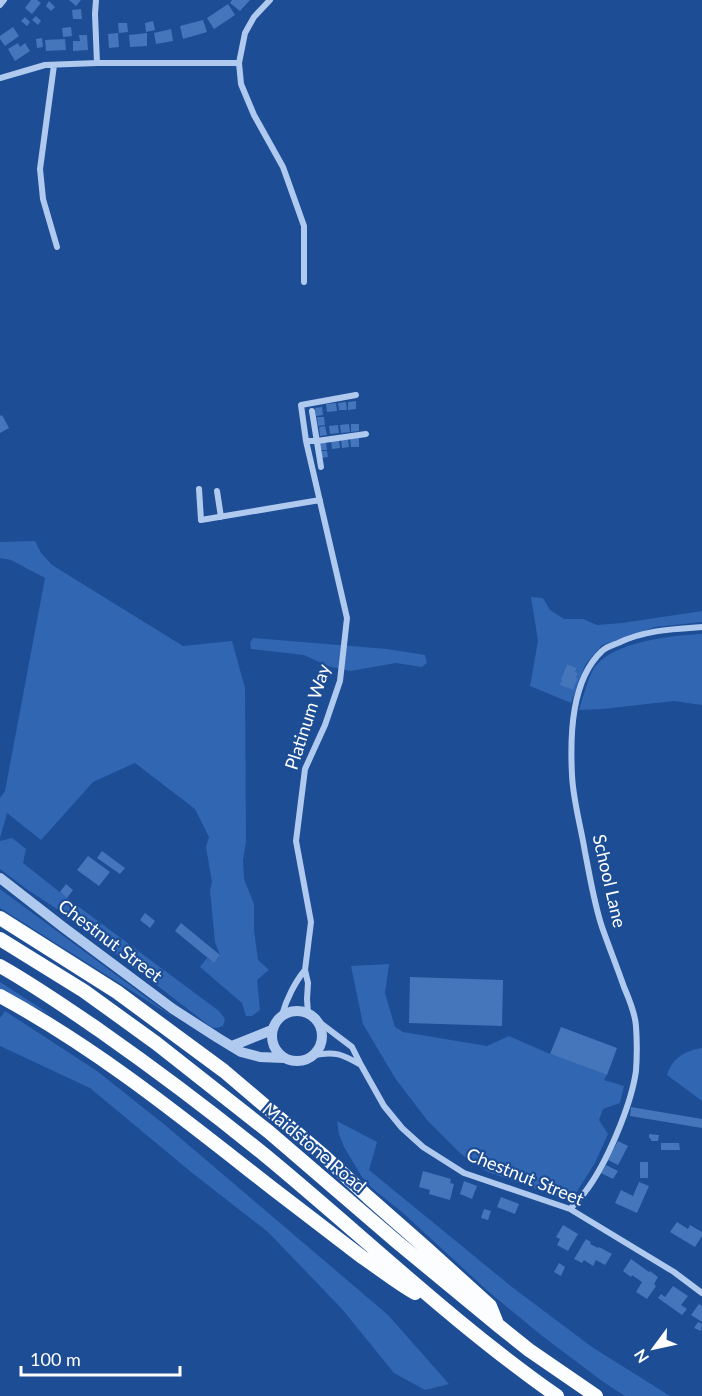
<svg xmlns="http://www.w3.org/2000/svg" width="702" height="1396" viewBox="0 0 702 1396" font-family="Lato,sans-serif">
<rect width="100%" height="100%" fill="#1d4d95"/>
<path fill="#3166b3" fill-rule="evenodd" d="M35,541L41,553L52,565L183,646L232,641L245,688L246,841L243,860L244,879L254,904V930L258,960L269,970L257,980L260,1010L252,1016H246L242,1003L200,967L207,958L214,963L220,955L215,942L210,890L212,882L206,847L209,837L195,809L135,763L93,782L41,840L7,813L0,838V798L5,791L45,578L11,560L0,558V542Z
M531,597L543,598L550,610L564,619H583L597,625L622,623L702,611V622L655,627L602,645L585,665L571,703L530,686L538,641ZM567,664L577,668L575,672L577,673L576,677L578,678L573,690L561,685L562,680L561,679Z
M702,634V705L674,701L603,709L579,710C583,698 587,681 593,670C609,642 673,635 702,634Z
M253,638L387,649L425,655L427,663L422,667L396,663L350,671L328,666L304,655L251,649L250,643Z
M12,838L26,849L23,863L71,901L219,1011L225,1019L223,1026L217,1028L211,1027L63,913L28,890L0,869V841Z
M0,889L173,1017L0,908Z
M389,964L385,993L395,1027L403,1032L487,1046L509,1036L550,1054L607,1075L604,1080L624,1086L620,1103L603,1109L599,1120L608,1134L595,1163L576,1193L564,1199L488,1172L471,1162L459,1152L427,1120L395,1078L363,1024L351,966Z
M0,982L51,1015L0,990Z
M5,1011L97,1071L165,1125L388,1315L449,1384L425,1390L394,1373L342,1309L268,1232L191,1172L90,1088L0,1046V1018Z
M702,1048V1101L667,1075C673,1057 685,1051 702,1048Z
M337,1121L377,1142L369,1170L512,1287L592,1347L670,1396H625L602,1381L541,1335L490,1293L403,1213L372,1188L362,1177L344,1147L339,1134Z"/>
<path fill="#4576bc" d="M31,0H37L41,3L32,14L25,8Z
M69,0H81L76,6Z
M232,0H250L240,11L230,3Z
M49,1L55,7L51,11L46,6Z
M228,4L235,15L214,29L207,18Z
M81,9L82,19H73L72,10Z
M36,16L41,21L38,25L32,20Z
M25,17L30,22L27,26L21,21Z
M203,20L207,32L183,39L180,26Z
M153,21L155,30L146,32L145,23Z
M118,23H127L128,32L119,33Z
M13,27L19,36L5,46L0,39V36Z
M71,27L72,36L63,37L62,28Z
M171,29L173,41L156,44L154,33Z
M118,33L119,47L109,48L108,34Z
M147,33V46L130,47L129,35Z
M79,35H87L88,50L73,51V41H80Z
M42,38L43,47L37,48L36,39Z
M65,39L66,50L46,51L45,40Z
M18,43L20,47L25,43L30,51L15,61L8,49Z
M356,401V409L348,410V402Z
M346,402L347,410H339L338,403Z
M336,403L337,411L327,412L326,404Z
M322,407L323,415L316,416L315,408Z
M2,415L9,428L0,433V416Z
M317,417H324L325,425L318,426Z
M349,424L350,432L341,433L340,425Z
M351,424H359V431L351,432Z
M338,425L339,433L330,434L329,426Z
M325,426L327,435L320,436L319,427Z
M359,438V447H351L350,439Z
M348,439L349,447L342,448L341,440Z
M339,440L340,448L332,449L331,441Z
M326,442L327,450H320L319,443Z
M320,451H327L328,457L321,458Z
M567,664L577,668L575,672L578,673L576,677L578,678L573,690L560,685L562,680L561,679Z
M102,851L125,868L120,874L97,858Z
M88,856L110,872L99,886L77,870Z
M66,884L73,890L67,898L60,892Z
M145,913L155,921L150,928L140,920Z
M181,923L220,955L214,963L175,931Z
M410,977L503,980L502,1026L409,1023Z
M561,1027L617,1048L607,1075L550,1054Z
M631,1107L702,1119V1128L630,1116Z
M649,1134L659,1135L658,1141H651V1139L649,1138Z
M618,1141L628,1146L618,1165L608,1160Z
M661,1143H679L680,1150H661Z
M640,1162H648V1178H640Z
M606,1165L618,1171L613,1179L601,1173Z
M423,1171L451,1179L450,1183L454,1184L450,1200L429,1194L430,1190L419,1187Z
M464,1181L477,1186L472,1199L460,1194Z
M639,1182L649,1186L637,1213L615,1203L621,1190L633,1196Z
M501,1197L519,1204L515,1214L497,1207Z
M484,1209L491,1211L488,1220L481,1218Z
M677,1222L688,1229L690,1225L702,1232V1236L695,1247L670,1232Z
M563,1225L578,1234L568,1251L557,1245L560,1239L556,1237Z
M586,1239L591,1242L590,1244L598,1248L599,1247L612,1254L605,1265L596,1260L593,1266L584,1260L582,1263L574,1259Z
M631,1259L649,1272L650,1271L658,1277L654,1284L656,1286L647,1299L636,1292L642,1282L632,1275L631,1277L623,1271Z
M559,1263L565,1267L561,1276L554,1272Z
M673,1286L688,1296L681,1305L687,1309L682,1315L658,1298L661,1294L665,1297Z
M699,1304L702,1306V1322L691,1315Z
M698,1322L702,1324L701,1331L694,1328Z"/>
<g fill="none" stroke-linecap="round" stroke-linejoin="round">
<path stroke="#b0caef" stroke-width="6" d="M96,0L95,14L97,63
M270,0L254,17L245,33L239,63L241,84L254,115L283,167L304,226V282
M0,5L4,0
M54,65L40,169L43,199L57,247
M0,78L45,65L97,63H239
M312,411L321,467
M306,441H317L366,434
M199,489L201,520L320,500
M217,491L221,517
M308,1014L307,999L308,983L305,970L311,922L296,841L305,769L325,725L340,681L347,618L306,441L301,405L356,395
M282,1015C286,1000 295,982 305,970
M315,1019L352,1047L361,1065L384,1106L402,1128L423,1147L464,1173L570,1209L674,1272L702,1293
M314,1055C335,1051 342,1054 361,1065
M570,1209C575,1204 581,1198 585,1192C606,1165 631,1106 636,1071C637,1057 637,1040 636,1026C635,1012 629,999 624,987C617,967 609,947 602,927C594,903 590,877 585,852C581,827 573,800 572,775C570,736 571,680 602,651C606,647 613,645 618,643C645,630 673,629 702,627"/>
<path stroke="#b0caef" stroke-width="10" d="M0,878L63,927L173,1009L218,1038L241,1052L260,1057L284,1058
M272 1036a25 25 0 1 1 50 0a25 25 0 1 1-50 0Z
M232,1046L272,1030"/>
<path stroke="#fcfdff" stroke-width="14" d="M0,918L117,992L224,1071L324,1156L368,1197L426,1248L490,1306L496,1321
M0,939L84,991L156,1043L269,1132L397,1242L499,1326L529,1350L596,1396
M0,966C34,985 67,1008 99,1030C156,1070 212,1112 266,1156C363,1236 454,1324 557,1396
M0,996C98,1049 184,1119 272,1188C302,1211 332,1234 362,1257C380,1269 396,1282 415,1293"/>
</g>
<g text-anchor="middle" stroke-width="4.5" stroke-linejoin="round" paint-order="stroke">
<g font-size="18" fill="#fff" stroke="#1d4d95">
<text transform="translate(308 717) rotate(-72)" y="6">Platinum Way</text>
<text transform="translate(609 881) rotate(77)" y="6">School Lane</text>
<text transform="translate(110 941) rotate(37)" y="6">Chestnut Street</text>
<text transform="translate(314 1148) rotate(40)" y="6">Maidstone Road</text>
<text transform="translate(525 1177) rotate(22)" y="6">Chestnut Street</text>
</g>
</g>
<g transform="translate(654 1348) rotate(237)" stroke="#1d4d95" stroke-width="4.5" paint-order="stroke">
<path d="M0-4.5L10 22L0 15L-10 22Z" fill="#ffffff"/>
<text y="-9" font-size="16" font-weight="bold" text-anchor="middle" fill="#ffffff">N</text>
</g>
<path d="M21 1366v9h159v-9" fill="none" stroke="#ffffff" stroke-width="3"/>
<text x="30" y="1366" font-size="18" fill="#ffffff" stroke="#1d4d95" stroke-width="4.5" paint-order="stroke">100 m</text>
</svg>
